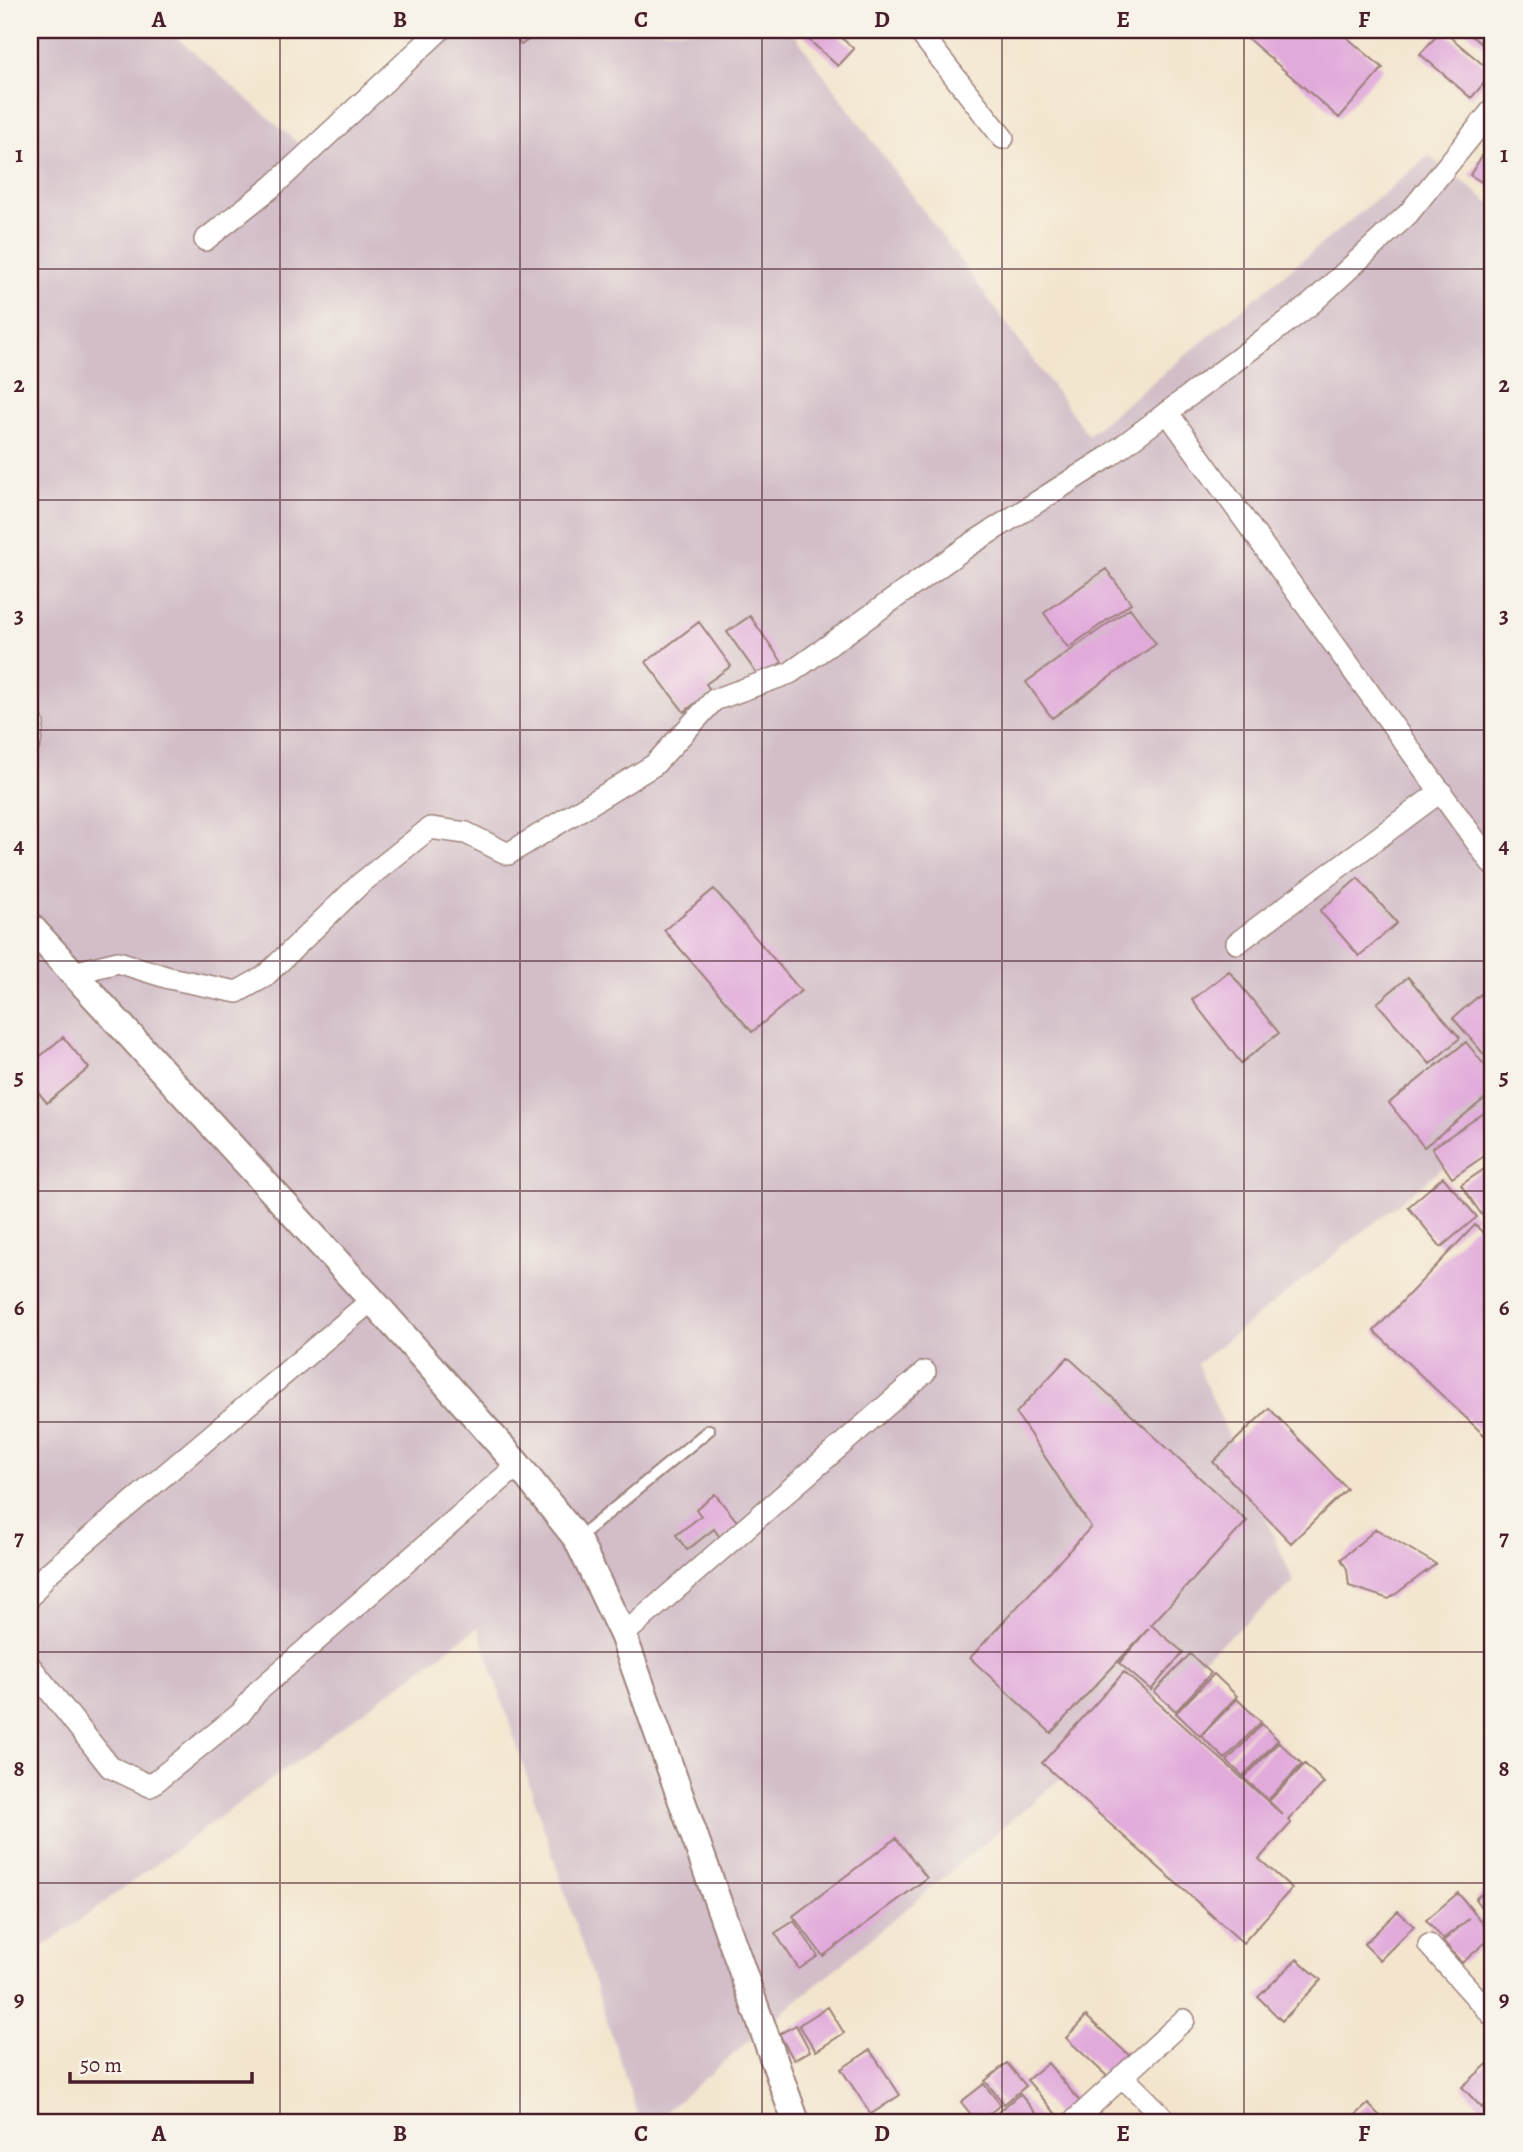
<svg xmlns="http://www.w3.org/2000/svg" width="1523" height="2152" viewBox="0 0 1523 2152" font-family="Alegreya,serif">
<rect width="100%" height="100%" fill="#f7f3e8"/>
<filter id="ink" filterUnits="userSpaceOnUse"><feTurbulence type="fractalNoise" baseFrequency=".0143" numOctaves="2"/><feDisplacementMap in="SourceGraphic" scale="14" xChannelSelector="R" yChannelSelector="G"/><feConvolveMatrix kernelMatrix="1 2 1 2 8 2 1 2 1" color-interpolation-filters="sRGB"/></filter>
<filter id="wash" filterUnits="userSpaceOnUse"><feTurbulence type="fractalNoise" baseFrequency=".00686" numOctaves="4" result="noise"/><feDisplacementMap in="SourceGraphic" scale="28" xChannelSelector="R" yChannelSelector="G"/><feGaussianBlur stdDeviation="1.57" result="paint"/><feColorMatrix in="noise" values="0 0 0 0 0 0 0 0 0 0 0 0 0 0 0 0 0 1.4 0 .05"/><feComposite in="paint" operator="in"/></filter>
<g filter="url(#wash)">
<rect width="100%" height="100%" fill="#f3e5cd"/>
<path fill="#d2bdc8" d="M30,30H168L299,144L451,30H791L1088,435L1429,156L1493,205V1128L1197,1364L1294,1582L653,2122H640L478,1627L30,1957Z"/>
<g id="blocks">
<path fill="#e1aadb" d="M510,30H542L521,45Z
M798,30H833L854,49L838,66Z
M1238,30H1338L1383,68L1339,118Z
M1442,30L1493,73L1471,98L1420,54Z
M1464,30H1493V48L1491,51Z
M1493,138V189L1470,175Z
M1106,569L1131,603L1068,648L1044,613Z
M1130,608L1156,644L1052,718L1026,682Z
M750,616L782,662L760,678L727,632Z
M699,622L731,666L706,684L711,691L684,712L646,662Z
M1358,878L1397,923L1359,956L1320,911Z
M714,889L801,991L752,1032L664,930Z
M1229,971L1279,1033L1241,1063L1192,1000Z
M1408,977L1460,1038L1430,1064L1377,1003Z
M1481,994L1493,1008V1065L1453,1018Z
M63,1037L89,1068L47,1103L30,1082V1065Z
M1466,1042L1493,1076V1092L1424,1147L1389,1103Z
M1493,1107V1150L1452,1178L1432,1148Z
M1493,1163V1231L1461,1185Z
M1443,1177L1477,1217L1441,1247L1408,1207Z
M1475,1225L1493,1242V1425L1484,1435L1374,1331Z
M1068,1357L1247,1521L1151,1625L1183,1652L1151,1690L1119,1663L1149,1628L1051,1733L970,1658L1091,1527L1016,1413Z
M1269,1408L1347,1489L1291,1543L1213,1462Z
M715,1494L740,1525L721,1539L714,1529L687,1550L676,1535L701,1516L696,1509Z
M1376,1529L1436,1564L1389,1599L1349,1586L1347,1569L1341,1559Z
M1190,1654L1211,1673L1176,1711L1154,1692Z
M1124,1672L1283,1815L1269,1801L1305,1764L1324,1783L1288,1820L1291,1823L1259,1859L1292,1888L1243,1943L1042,1763Z
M1214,1674L1237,1696L1200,1736L1176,1713Z
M1237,1699L1261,1722L1225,1759L1201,1736Z
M1262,1724L1278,1740L1243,1776L1227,1761Z
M1279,1742L1302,1764L1268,1800L1244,1778Z
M896,1838L927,1878L823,1956L793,1916Z
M1493,1885V1924L1475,1899Z
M1458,1893L1493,1936L1462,1963L1443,1941L1470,1918L1443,1939L1426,1920Z
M1398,1911L1414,1926L1380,1960L1364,1944Z
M794,1921L818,1956L799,1969L775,1933Z
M1297,1959L1321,1980L1282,2021L1258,1997Z
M1493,1985V2003L1484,1992Z
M828,2007L844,2033L816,2051L799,2025Z
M1086,2016L1130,2056L1109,2078L1066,2038Z
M796,2025L810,2051L794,2060L779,2034Z
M870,2050L900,2095L871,2114L841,2069Z
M1493,2059V2097L1482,2108L1462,2087Z
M1007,2063L1026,2086L1004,2104L985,2081Z
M1048,2063L1081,2103L1061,2120L1027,2080Z
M984,2084L1001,2105L977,2122L961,2102Z
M1020,2094L1043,2122H1007L998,2112Z
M1368,2104L1386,2122H1348Z"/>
</g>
</g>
<g filter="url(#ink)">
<use href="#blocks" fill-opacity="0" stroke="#9e827c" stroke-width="2"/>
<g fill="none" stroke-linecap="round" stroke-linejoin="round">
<defs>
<path id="service" d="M577,1539L709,1430"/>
<path id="minor" d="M918,30L1003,138
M205,240L273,186L440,30
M1167,412L1493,865
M30,716L33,724L30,743
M1237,943L1441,791
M73,973L118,962L169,978L237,992L264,977L360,884L430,828L466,833L508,854L654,765L714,700L790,673L968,546L1108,457L1312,303L1408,214L1493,109
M30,1597L46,1575L372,1300
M623,1635L925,1372
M30,1666L110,1767L150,1786L241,1713L257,1692L518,1465
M1429,1945L1493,2016
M1122,2076L1168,2122
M1073,2122L1184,2020"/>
<path id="tertiary" d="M30,926L372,1300L518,1465L577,1539L623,1635L796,2122"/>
</defs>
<use href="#service" stroke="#9e827c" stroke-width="14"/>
<use href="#minor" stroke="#9e827c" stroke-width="24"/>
<use href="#tertiary" stroke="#9e827c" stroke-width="30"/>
<use href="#service" stroke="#fff" stroke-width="10"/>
<use href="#minor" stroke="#fff" stroke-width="21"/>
<use href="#tertiary" stroke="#fff" stroke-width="26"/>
</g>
</g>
<path fill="none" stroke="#4a1f2b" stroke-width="2" stroke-opacity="0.55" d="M280,30V2122M520,30V2122M762,30V2122M1002,30V2122M1244,30V2122M30,269H1493M30,500H1493M30,730H1493M30,961H1493M30,1191H1493M30,1422H1493M30,1652H1493M30,1883H1493"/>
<rect width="1523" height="2152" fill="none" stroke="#f7f3e8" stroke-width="77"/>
<path d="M70 2072v10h182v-10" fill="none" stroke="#4a1f2b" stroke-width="3.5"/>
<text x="80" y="2072" font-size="21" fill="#4a1f2b" stroke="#f7f3e8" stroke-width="5" paint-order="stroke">50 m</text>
<rect x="38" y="38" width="1446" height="2076" fill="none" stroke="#4a1f2b" stroke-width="2.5"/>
<g font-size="23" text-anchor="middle" font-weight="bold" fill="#4a1f2b">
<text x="159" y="27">A</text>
<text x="400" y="27">B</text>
<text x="641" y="27">C</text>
<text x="882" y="27">D</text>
<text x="1123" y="27">E</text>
<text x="1364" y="27">F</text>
<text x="19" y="162">1</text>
<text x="1504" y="162">1</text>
<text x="19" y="392">2</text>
<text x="1504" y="392">2</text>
<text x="19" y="623">3</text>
<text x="1504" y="623">3</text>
<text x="19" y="853">4</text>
<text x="1504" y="853">4</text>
<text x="19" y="1084">5</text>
<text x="1504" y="1084">5</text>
<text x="19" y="1315">6</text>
<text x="1504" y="1315">6</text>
<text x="19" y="1545">7</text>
<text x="1504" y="1545">7</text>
<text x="19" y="1776">8</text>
<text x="1504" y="1776">8</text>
<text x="19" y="2006">9</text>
<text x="1504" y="2006">9</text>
<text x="159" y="2141">A</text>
<text x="400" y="2141">B</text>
<text x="641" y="2141">C</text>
<text x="882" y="2141">D</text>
<text x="1123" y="2141">E</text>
<text x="1364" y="2141">F</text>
</g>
</svg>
